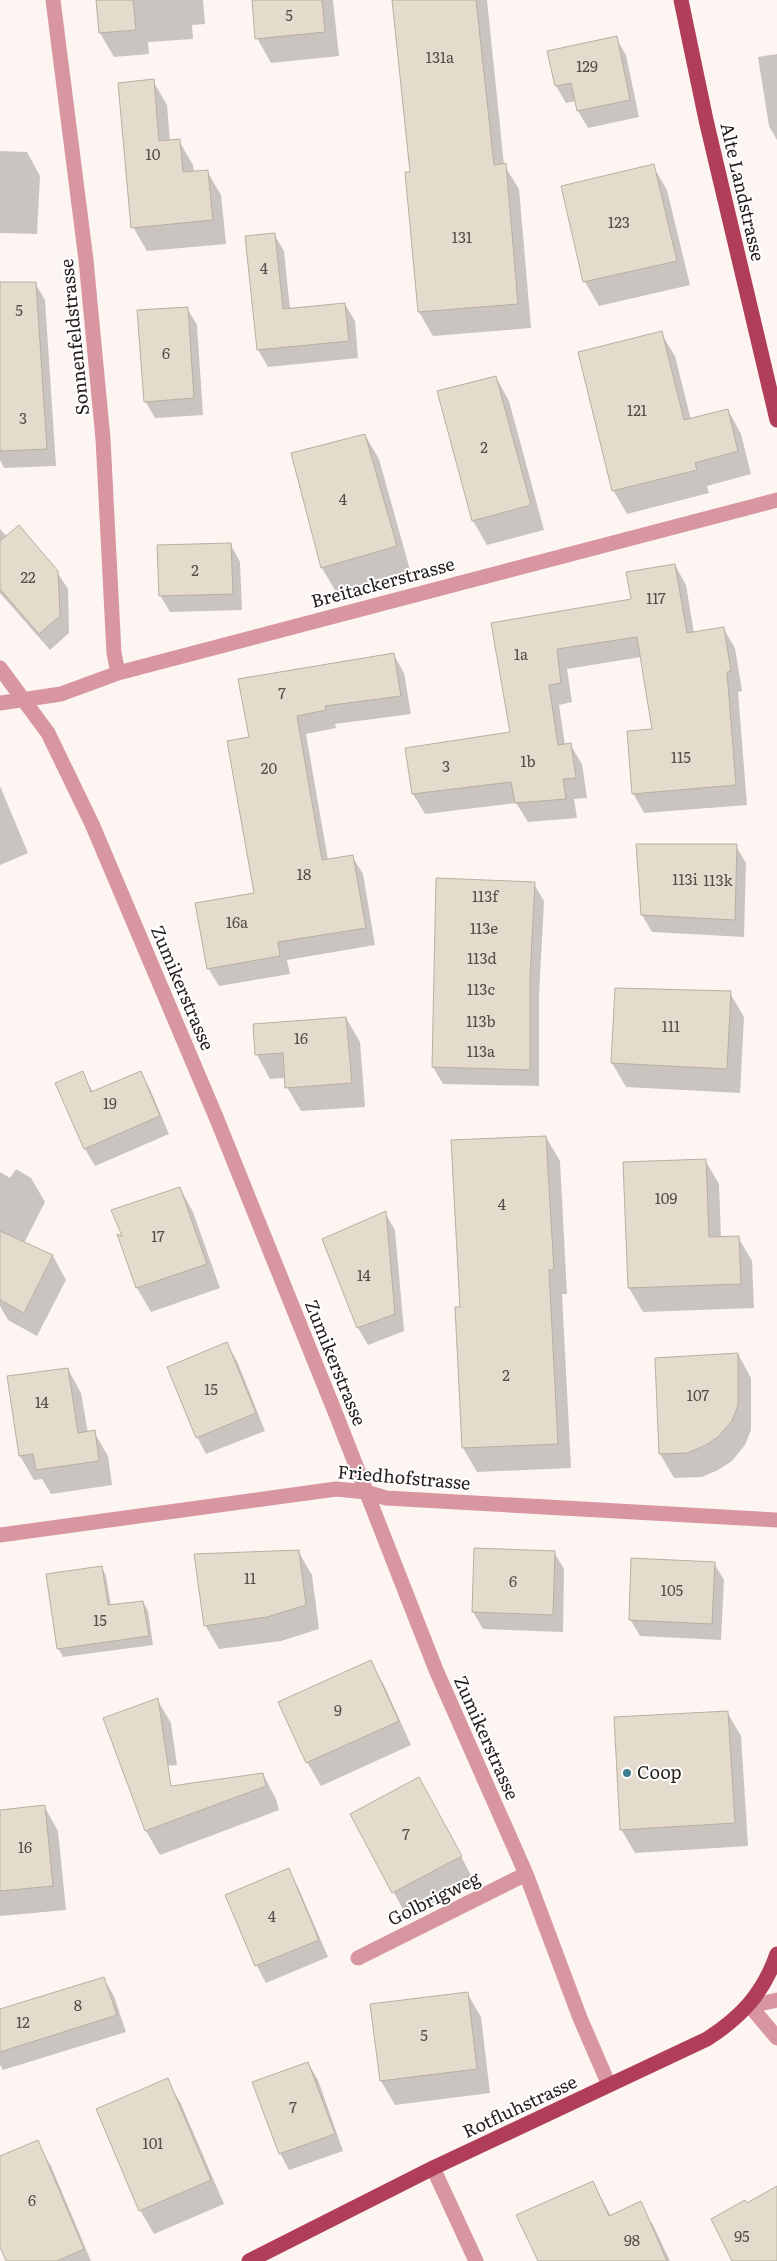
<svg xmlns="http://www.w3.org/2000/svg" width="777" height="2261" viewBox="0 0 777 2261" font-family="Literata,serif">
<rect width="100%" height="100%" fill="#fdf5f2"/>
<path fill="#0003" d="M98,0H203L205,24L192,25L193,39L148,42L149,54L114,57L100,33Z
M253,0H333L339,56L271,63L257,38Z
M393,0H487L504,165L519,189L531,328L433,336L419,312L406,174L411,173Z
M616,38L626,55L639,117L588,128L578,111L576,101L566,103L556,86L549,52Z
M777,54V140L769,126L758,57Z
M153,81L167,105L170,141H179L193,165L194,172L207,171L221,195L226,244L147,251L133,227Z
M0,151L27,152L40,176L37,234L0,233Z
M653,166L667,190L690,285L599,306L585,282L562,187Z
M274,234L284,251L290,309L345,304L355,321L358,358L268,367L258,350Z
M0,283H35L45,300L56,466L4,468L0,460Z
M187,308L197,325L203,415L155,418L145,401Z
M661,333L675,356L691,420L728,410L741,434L751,474L707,486L709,493L627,514L613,490Z
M496,377L509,401L544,530L487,545L473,521Z
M365,435L379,459L410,570L336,592L322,568L292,454Z
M0,529L7,537L57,572L68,589L69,633L50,650L0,593Z
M231,545L240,562L242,610L170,612L160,595Z
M675,565L686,585L694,633L723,628L735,648L742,691L738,692L747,805L644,813L633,793L653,730L641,657L567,669L572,702L559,705L565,745L570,744L582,764L587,798L574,799L577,818L528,822L516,803L425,814L413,794L512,733L493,624L632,600Z
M394,655L404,673L411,714L335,724L336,728L306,734L328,860L352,856L363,874L375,945L287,960L290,974L219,986L208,968L255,894L251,738Z
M0,786L28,853L0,865Z
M736,846L746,863L744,937L652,932L642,915Z
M534,884L544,901L539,995V1086L443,1084L433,1067Z
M730,993L744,1017L740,1093L626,1087L612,1063Z
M346,1018L360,1042L365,1107L301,1111L287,1087L286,1078L270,1079L257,1055L254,1025Z
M140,1072L150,1089L169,1134L95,1166L85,1149L57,1083L82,1073L93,1092Z
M546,1137L560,1161L567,1294H562L571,1468L477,1472L463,1448L456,1308H461Z
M705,1160L719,1184L721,1238L738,1237L752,1261L754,1308L643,1312L629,1288Z
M16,1169L31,1178L45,1202L24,1243L53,1256L66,1280L37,1336L8,1320L0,1306V1172L10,1178Z
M180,1188L193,1212L220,1288L151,1312L137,1288L125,1239Z
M385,1213L395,1230L404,1331L368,1345L358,1328Z
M227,1344L237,1361L265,1431L206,1454L197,1437Z
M738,1354L751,1378V1430L745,1445L732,1461L718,1470L702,1477L674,1478L660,1454Z
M68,1369L81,1393L88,1433L94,1432L108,1456L112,1485L51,1494L42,1479L34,1480L20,1456Z
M298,1551L312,1575L319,1629L281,1641L219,1649L205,1625Z
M554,1552L564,1569L563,1632L483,1629L473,1612Z
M714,1563L724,1580L721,1640L640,1636L630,1619Z
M102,1568L106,1576L111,1606L143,1602L148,1611L153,1645L63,1657L58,1648Z
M370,1661L384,1685L411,1745L321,1786L307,1762Z
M157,1699L171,1723L177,1765L128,1769Z
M727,1712L741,1736L748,1846L635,1853L621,1829Z
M263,1774L276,1799L279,1810L160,1855L146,1831L134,1798Z
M433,1803L474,1881L407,1917L352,1815Z
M44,1806L58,1831L66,1910L0,1916V1811Z
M288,1870L298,1887L328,1957L266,1983L257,1966L227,1896Z
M104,1979L114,1996L126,2032L3,2070L0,2065V2011Z
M467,1993L481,2017L490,2093L395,2105L381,2081Z
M308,2063L318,2080L343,2151L289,2170L280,2153Z
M167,2080L181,2104L224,2204L154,2234L140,2210Z
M37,2142L51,2166L91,2261H7L0,2244V2157Z
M593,2183L611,2216L640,2203L654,2227L670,2261H539Z"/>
<path fill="#e5dbcd" stroke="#b8afa1" d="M96,0H133L136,30L99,33Z
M252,0H322L325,32L255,39Z
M392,0H476L494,165L506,163L518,304L418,312L405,172H410Z
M617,36L630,100L577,111L571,83L555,86L547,51Z
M154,79L159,141L180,139L183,172L208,170L213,220L131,228L118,83Z
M654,164L677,261L583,282L561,186Z
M275,233L283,309L345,303L349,341L257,350L245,236Z
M0,282H36L47,449L0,451Z
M188,307L194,398L144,402L137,310Z
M662,331L684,420L728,409L738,451L695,463L697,470L612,491L578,352Z
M496,376L531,505L472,521L437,391Z
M365,434L397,546L321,568L291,453Z
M19,525L58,571L60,616L39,634L0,589V541Z
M231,543L233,594L159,596L157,545Z
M675,564L687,633L724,627L731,671L727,672L736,785L632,794L627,731L652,729L637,637L557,649L561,683L549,685L558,745L571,743L576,778L563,779L566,799L515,803L511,782L412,794L405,748L510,732L491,623L631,599L626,572Z
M394,653L401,696L325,706L326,710L297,716L322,860L353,855L366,928L278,942L280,956L207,969L195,903L254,893L227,741L249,737L238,679Z
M636,844H737L735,920L641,915Z
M436,878L535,882L530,977V1070L432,1067Z
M615,988L731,991L727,1069L611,1063Z
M346,1017L352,1083L285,1088L283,1053L255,1055L253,1024Z
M83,1071L91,1092L141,1071L160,1116L84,1149L55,1083Z
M546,1136L554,1270H549L558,1444L462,1448L455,1307H460L451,1140Z
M706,1159L709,1237L739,1236L741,1284L628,1288L623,1162Z
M180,1187L207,1264L136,1288L117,1234L122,1236L111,1210Z
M386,1211L395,1314L357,1328L322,1239Z
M0,1231L53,1255L24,1313L0,1300Z
M227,1342L256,1413L196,1438L167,1367Z
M738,1353V1405L732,1421L718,1437L704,1446L687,1453L659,1454L655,1358Z
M68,1368L78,1433L95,1430L99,1461L36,1470L33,1454L19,1456L7,1376Z
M474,1548L555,1551L553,1615L472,1612Z
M299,1550L306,1605L267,1617L204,1626L194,1554Z
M631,1558L715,1562L712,1624L629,1620Z
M102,1566L108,1605L143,1601L149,1636L57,1649L46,1574Z
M371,1660L399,1721L306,1763L278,1702Z
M158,1698L171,1786L263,1773L266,1786L145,1831L103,1718Z
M728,1711L735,1823L620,1830L614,1717Z
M419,1777L462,1856L392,1893L350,1814Z
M45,1805L53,1886L0,1891V1810Z
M289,1868L319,1940L255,1966L225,1895Z
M104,1977L117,2015L0,2052V2009Z
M468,1992L477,2069L380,2081L370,2004Z
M308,2062L335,2134L279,2154L252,2082Z
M168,2078L211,2180L139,2211L96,2109Z
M38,2140L84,2249L57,2261H6L0,2247V2156Z
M593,2181L609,2216L641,2201L667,2261H538L516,2215Z
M777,2186V2261H732L711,2219L745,2200L747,2203Z"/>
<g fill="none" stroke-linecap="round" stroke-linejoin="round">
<path stroke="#d897a0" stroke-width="15" d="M53,0L86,260L103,439L114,653L118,673
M0,668L48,733L92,824L216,1117L337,1417L436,1670L526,1874L580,2018L609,2085
M0,703L61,694L118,673L777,500
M0,1535L336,1489L366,1492L386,1498L777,1520
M358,1958L526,1874
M777,2000L750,2006L777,2038
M433,2168L476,2261"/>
<path stroke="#b13e59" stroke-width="15" d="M681,0L706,120L777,420
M249,2261L433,2168L707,2039C741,2017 763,1994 777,1954"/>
</g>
<circle fill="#3c7e8f" stroke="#fff" stroke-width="2" cx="627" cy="1773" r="5"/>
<g text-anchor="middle" stroke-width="4" stroke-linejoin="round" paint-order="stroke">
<g font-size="15" fill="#554e48">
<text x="289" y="21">5</text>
<text x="440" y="63">131a</text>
<text x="587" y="72">129</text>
<text x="153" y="160">10</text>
<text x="619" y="228">123</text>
<text x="462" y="243">131</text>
<text x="264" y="274">4</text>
<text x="19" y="316">5</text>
<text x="166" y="359">6</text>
<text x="637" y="416">121</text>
<text x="23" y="424">3</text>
<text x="484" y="453">2</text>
<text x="343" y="505">4</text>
<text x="195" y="576">2</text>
<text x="28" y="583">22</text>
<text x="656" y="604">117</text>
<text x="521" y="660">1a</text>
<text x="282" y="699">7</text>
<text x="681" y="763">115</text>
<text x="528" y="767">1b</text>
<text x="446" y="772">3</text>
<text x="269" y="774">20</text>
<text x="304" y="880">18</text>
<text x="685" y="885">113i</text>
<text x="718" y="886">113k</text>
<text x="485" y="902">113f</text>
<text x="237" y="928">16a</text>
<text x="484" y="934">113e</text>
<text x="482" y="964">113d</text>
<text x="481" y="995">113c</text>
<text x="481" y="1027">113b</text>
<text x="671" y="1032">111</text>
<text x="301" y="1044">16</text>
<text x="481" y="1057">113a</text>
<text x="110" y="1109">19</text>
<text x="666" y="1204">109</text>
<text x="502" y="1210">4</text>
<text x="158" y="1242">17</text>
<text x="364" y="1281">14</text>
<text x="506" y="1381">2</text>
<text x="211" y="1395">15</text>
<text x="698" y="1401">107</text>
<text x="42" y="1408">14</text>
<text x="250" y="1584">11</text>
<text x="513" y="1587">6</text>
<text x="672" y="1596">105</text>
<text x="100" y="1626">15</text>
<text x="338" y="1716">9</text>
<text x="406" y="1840">7</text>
<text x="25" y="1853">16</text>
<text x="272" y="1922">4</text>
<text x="78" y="2011">8</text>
<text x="23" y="2028">12</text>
<text x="424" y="2041">5</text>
<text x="293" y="2113">7</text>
<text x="153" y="2149">101</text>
<text x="32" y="2206">6</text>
<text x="742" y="2242">95</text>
<text x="632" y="2246">98</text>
</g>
<g font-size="18" fill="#251f1c" stroke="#fff">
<text transform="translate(742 192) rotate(77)" y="6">Alte Landstrasse</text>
<text transform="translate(75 337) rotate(-96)" y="6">Sonnenfeldstrasse</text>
<text transform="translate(383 583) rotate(-15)" y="6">Breitackerstrasse</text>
<text transform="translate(182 988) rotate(67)" y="6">Zumikerstrasse</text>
<text transform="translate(335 1363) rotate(68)" y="6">Zumikerstrasse</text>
<text transform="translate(404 1478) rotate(5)" y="6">Friedhofstrasse</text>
<text transform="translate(486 1738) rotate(66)" y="6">Zumikerstrasse</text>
<text transform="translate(434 1899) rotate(-26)" y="6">Golbrigweg</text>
<text transform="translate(520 2107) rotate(-25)" y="6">Rotfluhstrasse</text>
</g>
<g font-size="18" fill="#251f1c" stroke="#fff" text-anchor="start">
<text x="637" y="1779">Coop</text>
</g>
</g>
</svg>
